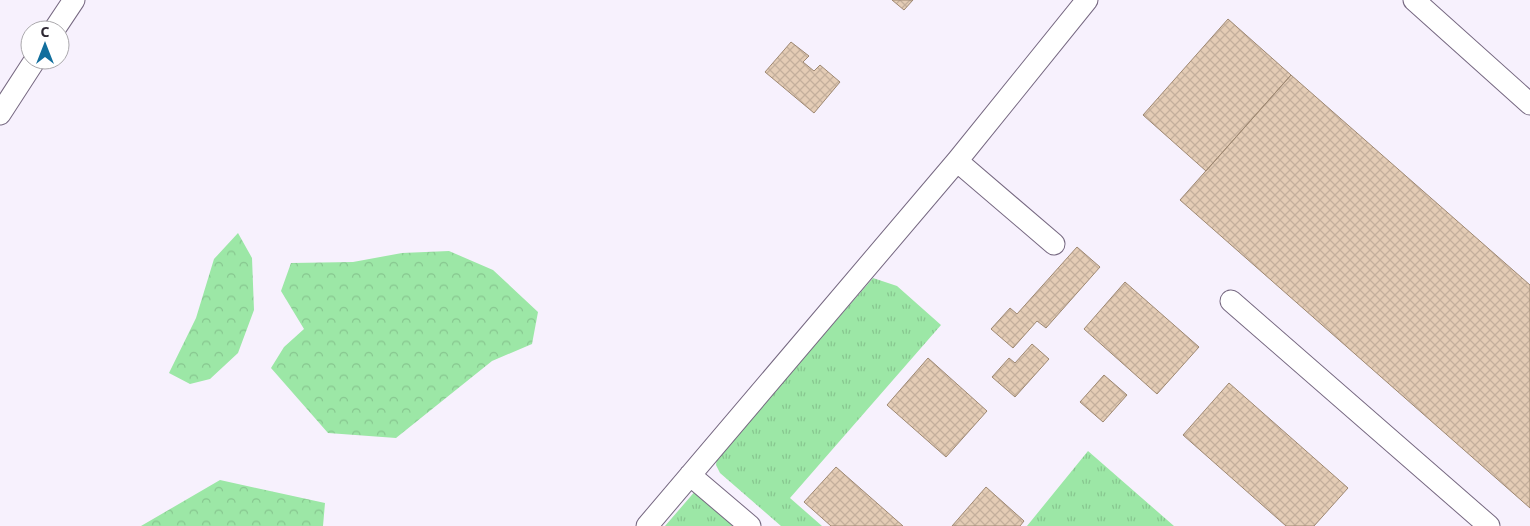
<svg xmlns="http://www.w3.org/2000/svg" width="1530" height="526" viewBox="0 0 1530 526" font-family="'Noto Sans',sans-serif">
<defs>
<pattern id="grass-tufts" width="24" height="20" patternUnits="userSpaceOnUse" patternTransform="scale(1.25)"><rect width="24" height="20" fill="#9ce7a6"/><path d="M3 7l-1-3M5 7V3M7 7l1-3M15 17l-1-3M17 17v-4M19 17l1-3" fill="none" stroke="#87c68f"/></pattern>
<pattern id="forest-crowns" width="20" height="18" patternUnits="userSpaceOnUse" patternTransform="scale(1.25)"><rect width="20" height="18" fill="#9ce7a6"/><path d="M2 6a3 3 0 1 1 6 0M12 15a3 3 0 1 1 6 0" fill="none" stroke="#87c68f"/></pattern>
<pattern id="building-cross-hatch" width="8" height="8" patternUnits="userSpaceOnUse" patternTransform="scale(1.25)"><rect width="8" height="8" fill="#e4ccb5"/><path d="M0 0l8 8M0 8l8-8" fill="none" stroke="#c4af9c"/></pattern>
</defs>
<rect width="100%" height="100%" fill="#f7f1fd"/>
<path fill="url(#grass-tufts)" d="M873,278L897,286L941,325L790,498L822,526H781L720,473L716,465L717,457Z
M1088,451L1174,526H1027Z
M697,489L740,526H665Z"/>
<path fill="url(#forest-crowns)" d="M238,233L252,258L254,310L238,353L210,379L190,384L169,373L196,318L214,259Z
M449,251L493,270L538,312L532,344L492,361L396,438L328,433L271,368L284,347L304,329L281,291L291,263L353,262L402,253Z
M220,480L325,503L323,526H141Z"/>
<path fill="url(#building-cross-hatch)" stroke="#9e8872" d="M892,0H913L904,10Z
M1228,19L1291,75L1206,171L1143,115Z
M791,42L809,56L803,62L814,71L820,65L840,82L814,113L765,72Z
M1291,75L1530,285V508L1180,200Z
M1077,247L1100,267L1046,328L1037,321L1013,348L991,329L1010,308L1017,314Z
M1125,282L1199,347L1157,394L1084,329Z
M1032,344L1049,359L1015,397L992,377L1009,358L1015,363Z
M928,358L987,411L946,457L887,405Z
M1104,375L1127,395L1103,422L1080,402Z
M1229,383L1348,488L1314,526H1286L1183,435Z
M836,467L903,526H831L804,502Z
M986,487L1024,521L1020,526H952Z"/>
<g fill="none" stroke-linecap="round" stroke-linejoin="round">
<defs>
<path id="minor" d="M1414,0L1530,104
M54,30L74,0
M0,114L35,60
M957,161L1054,244
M1231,301L1489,526
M690,475L750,526
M647,526L957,161L1087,0"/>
</defs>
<use href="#minor" stroke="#766881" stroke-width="23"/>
<use href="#minor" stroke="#fff" stroke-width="21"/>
</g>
<g transform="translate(45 45)"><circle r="24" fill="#ffffff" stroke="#aba9ad"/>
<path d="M0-4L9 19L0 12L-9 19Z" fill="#116e9d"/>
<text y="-8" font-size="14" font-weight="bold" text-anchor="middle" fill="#2d2732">С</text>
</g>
</svg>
